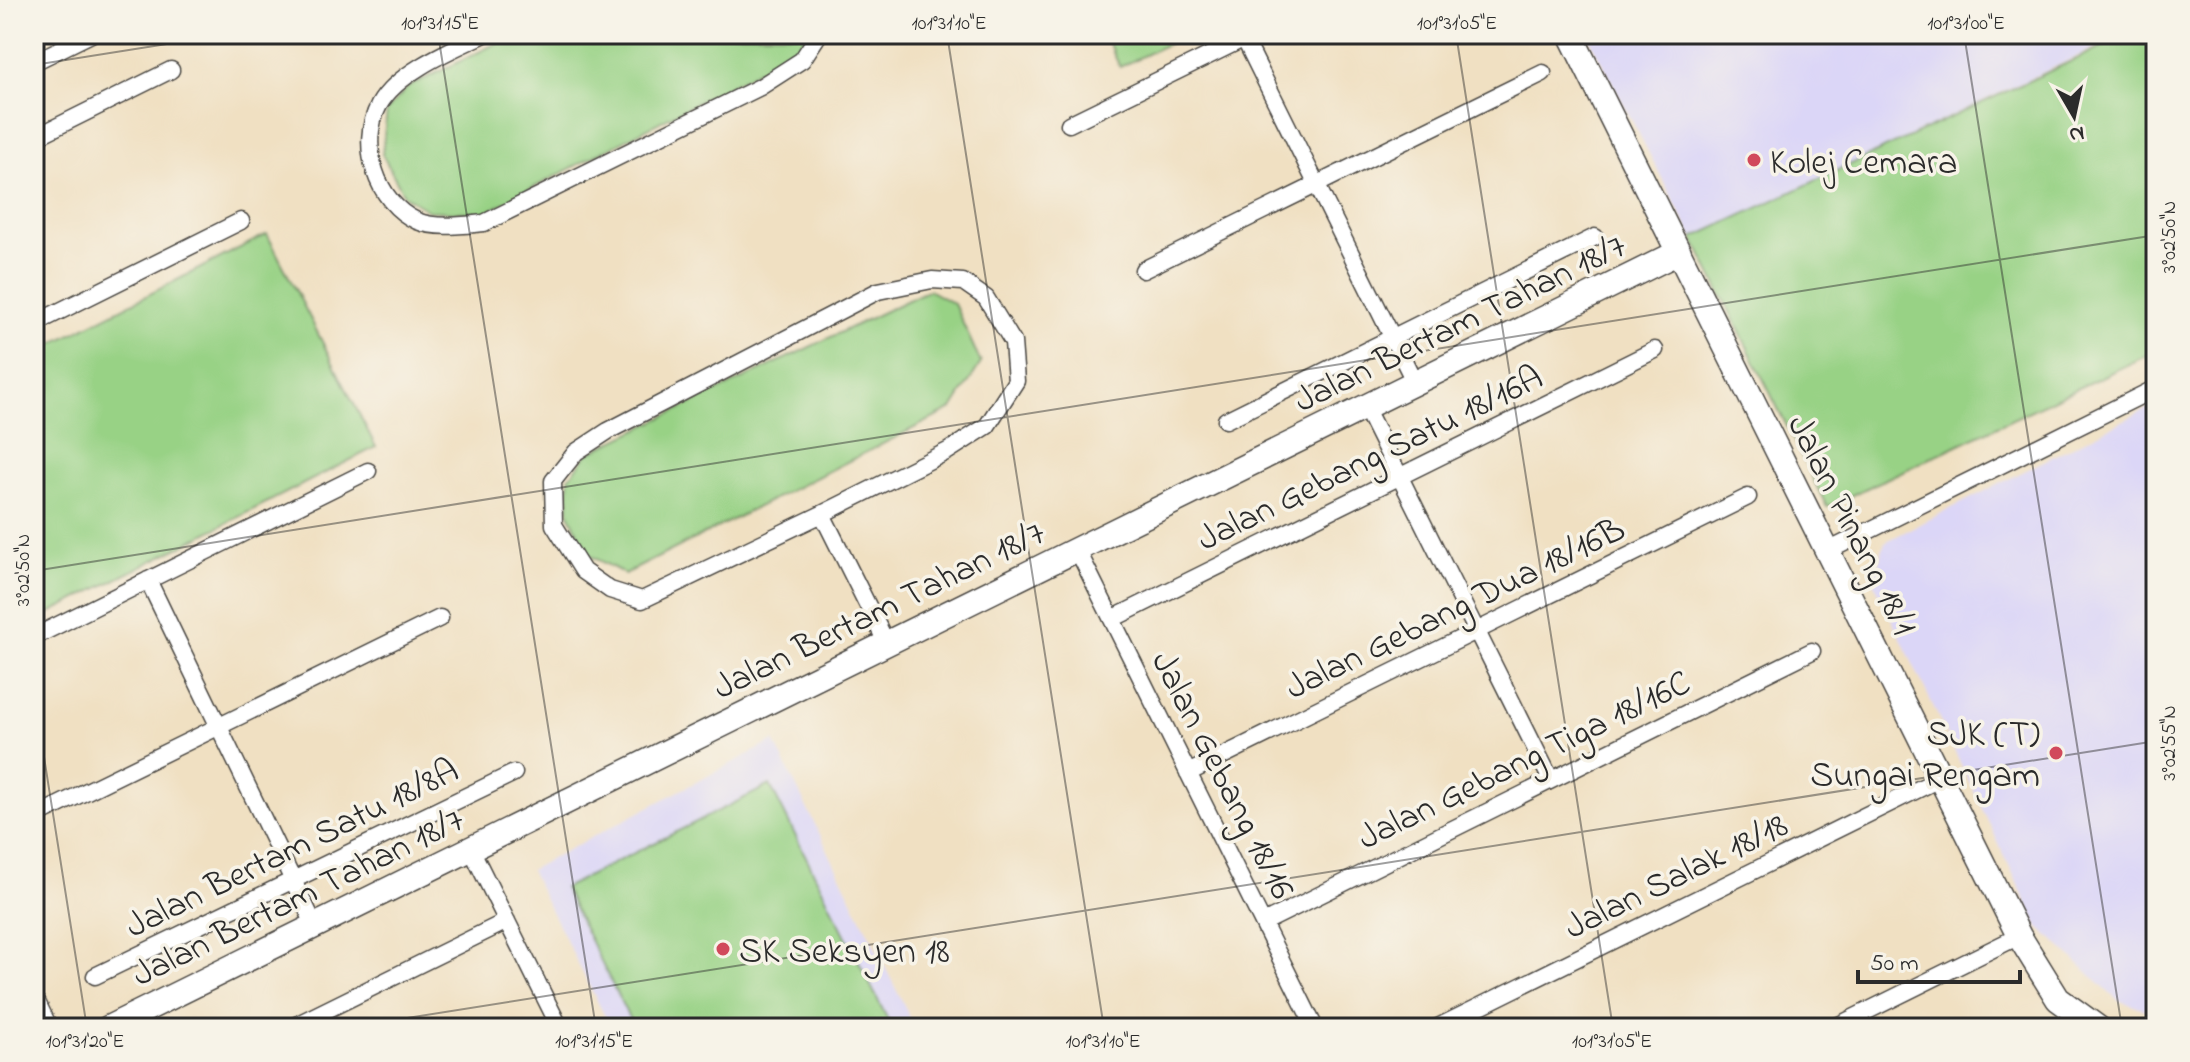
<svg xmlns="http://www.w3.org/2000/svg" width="2190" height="1062" viewBox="0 0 2190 1062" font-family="'Indie Flower',sans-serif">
<rect width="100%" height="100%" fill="#f7f3e8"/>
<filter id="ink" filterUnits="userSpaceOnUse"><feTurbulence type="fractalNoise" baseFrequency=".0125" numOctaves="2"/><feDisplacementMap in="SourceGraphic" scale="16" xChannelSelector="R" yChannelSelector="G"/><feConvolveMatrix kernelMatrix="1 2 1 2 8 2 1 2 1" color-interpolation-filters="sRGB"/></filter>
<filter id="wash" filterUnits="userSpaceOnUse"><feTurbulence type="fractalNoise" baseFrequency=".006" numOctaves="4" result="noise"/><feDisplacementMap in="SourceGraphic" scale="32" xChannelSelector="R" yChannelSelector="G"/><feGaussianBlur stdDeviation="1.8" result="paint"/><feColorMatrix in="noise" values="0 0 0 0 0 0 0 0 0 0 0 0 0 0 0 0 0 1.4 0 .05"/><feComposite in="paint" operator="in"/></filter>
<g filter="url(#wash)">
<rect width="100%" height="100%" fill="#f0e0c2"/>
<path fill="#dbd6f7" d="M1587,34H2124L1693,238Z
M2156,404V1014L2118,1000L2038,926L1873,580L1885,542Z
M774,741L915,1028H611L530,870Z"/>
<path fill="#98d285" stroke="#627e58" stroke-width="2" d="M515,34H808L796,51L485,213L429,211L404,195L382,154L387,110L408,87Z
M1104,34H1188L1120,67Z
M2129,34H2156V351L1827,507L1693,238Z
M267,234L376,447L34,621V353Z
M929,290L954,304L981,363L952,409L625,574L589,555L569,514V478L588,453Z
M770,785L892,1028H634L564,888Z"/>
</g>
<g filter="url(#ink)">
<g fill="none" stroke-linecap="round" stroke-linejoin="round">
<defs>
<path id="street" d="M485,34C453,49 397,72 379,105C358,144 376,203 417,221C436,229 463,225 484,223L760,87L802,60L819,34
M1244,38L1415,383
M34,62L91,34
M1069,124L1251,35
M34,138L171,70
M1143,270L1543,73
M932,280L963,282L986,298L1013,342L1016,381L987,426L948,451L822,514L642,600L610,590L583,571L554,525L553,481L576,452L608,431L878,291Z
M34,324L241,221
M1365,407L1551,780
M1226,420L1595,237
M822,514L887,644
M1077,549L1315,1028
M1828,551L2156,388
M148,580L315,926
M1112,619L1655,350
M34,637L368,471
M1188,773L1748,497
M34,817L440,618
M471,849L560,1028
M1263,923L1812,651
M95,976L514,773
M290,1028L507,921
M1436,1028L1941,778
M1833,1028L2019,936"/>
<path id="secondary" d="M1570,34L2019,936L2058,999L2098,1028
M34,1005L45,1028
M108,1028L1679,252"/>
</defs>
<use href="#street" stroke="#494642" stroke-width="19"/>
<use href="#secondary" stroke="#494642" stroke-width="27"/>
<use href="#street" stroke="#fff" stroke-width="16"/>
<use href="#secondary" stroke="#fff" stroke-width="24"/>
</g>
</g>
<path fill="none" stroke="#2b2b2b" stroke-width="2" stroke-opacity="0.45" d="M438,34L596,1028M947,34L1104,1028M1456,34L1613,1028M1964,34L2122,1028M34,65L230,34M34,571L2156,235M34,694L87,1028M344,1028L2156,741"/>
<g fill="#d1495b" stroke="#f7f3e8" stroke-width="3">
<circle cx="1754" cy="160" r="8"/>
<circle cx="2056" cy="753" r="8"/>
<circle cx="723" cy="949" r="8"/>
</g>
<g text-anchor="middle" stroke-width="7" stroke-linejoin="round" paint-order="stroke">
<g font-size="36" fill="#2b2b2b" stroke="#f7f3e8" text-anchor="start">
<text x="1770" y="173">Kolej Cemara</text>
<text x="2040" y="745" text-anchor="end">SJK (T)<tspan x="2040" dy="41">Sungai Rengam</tspan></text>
<text x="739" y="962">SK Seksyen 18</text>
</g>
<g font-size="36" fill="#2b2b2b" stroke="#f7f3e8">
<text transform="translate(1459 321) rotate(-26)" y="13">Jalan Bertam Tahan 18/7</text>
<text transform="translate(1369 456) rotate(-26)" y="13">Jalan Gebang Satu 18/16A</text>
<text transform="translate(1854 524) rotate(63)" y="13">Jalan Pinang 18/1</text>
<text transform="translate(1454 606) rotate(-26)" y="13">Jalan Gebang Dua 18/16B</text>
<text transform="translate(878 608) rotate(-26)" y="13">Jalan Bertam Tahan 18/7</text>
<text transform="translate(1523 758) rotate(-26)" y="13">Jalan Gebang Tiga 18/16C</text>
<text transform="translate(1225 774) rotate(63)" y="13">Jalan Gebang 18/16</text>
<text transform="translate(291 846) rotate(-26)" y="13">Jalan Bertam Satu 18/8A</text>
<text transform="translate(1675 874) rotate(-26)" y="13">Jalan Salak 18/18</text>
<text transform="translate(297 895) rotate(-26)" y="13">Jalan Bertam Tahan 18/7</text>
</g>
</g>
<rect width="2190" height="1062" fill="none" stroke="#f7f3e8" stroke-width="88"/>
<g transform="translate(2074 116) rotate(171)" stroke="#f7f3e8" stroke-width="6" paint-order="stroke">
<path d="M0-6L14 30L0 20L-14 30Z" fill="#2b2b2b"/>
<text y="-12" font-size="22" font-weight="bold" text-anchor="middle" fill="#2b2b2b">N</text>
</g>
<path d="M1858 970v12h162v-12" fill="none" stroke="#2b2b2b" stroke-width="4"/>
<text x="1870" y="970" font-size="24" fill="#2b2b2b" stroke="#f7f3e8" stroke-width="6" paint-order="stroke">50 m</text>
<rect x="44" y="44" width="2102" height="974" fill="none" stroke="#2b2b2b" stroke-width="3"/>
<g font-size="20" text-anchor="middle" fill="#2b2b2b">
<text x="440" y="29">101°31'15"E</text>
<text x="949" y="29">101°31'10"E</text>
<text x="1457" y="29">101°31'05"E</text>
<text x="1966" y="29">101°31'00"E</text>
<text transform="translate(2168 237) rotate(-90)" y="7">3°02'50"N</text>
<text transform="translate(22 570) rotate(-90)" y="7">3°02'50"N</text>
<text transform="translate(2168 743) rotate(-90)" y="7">3°02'55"N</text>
<text x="85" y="1047">101°31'20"E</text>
<text x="594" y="1047">101°31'15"E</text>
<text x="1103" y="1047">101°31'10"E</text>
<text x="1612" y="1047">101°31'05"E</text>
</g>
</svg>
